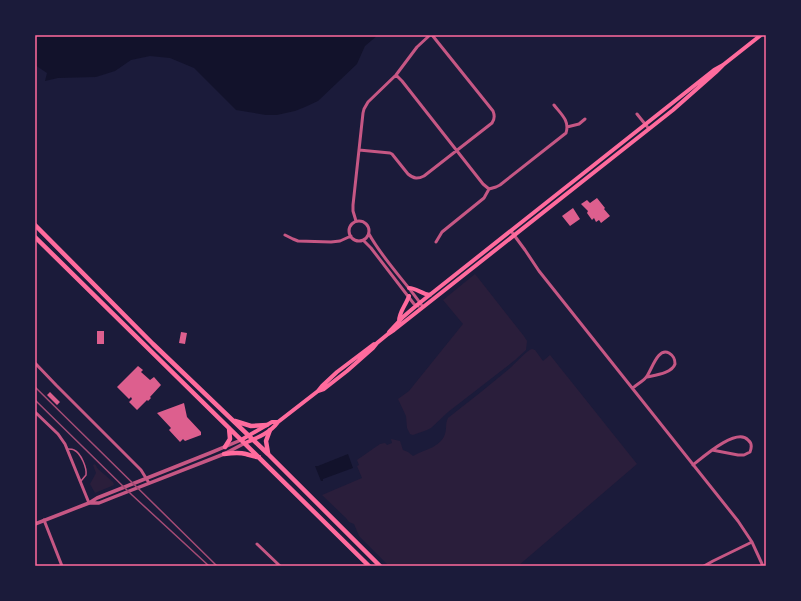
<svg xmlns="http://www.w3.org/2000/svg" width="801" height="601" viewBox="0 0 801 601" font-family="Helvetica,sans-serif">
<rect width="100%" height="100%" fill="#1b1b3a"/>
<path fill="#2a1e3b" d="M475,274L523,335L527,341L526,350L515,360L448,412L431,428L427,430L413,435L410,434L407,428L406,416L398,399L409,391L463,324L443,300Z
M532,349L535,350L543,361L550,355L637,464L518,566H389L359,536L354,524L349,522L346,518L322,495L362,478L357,466L359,465L357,460L380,444L385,443L387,445L392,443L391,439L400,441L403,450L408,452L413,456C424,450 441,447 445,434C447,428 445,424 448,418C468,402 489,386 509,369C514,365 527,350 532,349Z
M95,464L98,469L113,482L114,485L95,493L90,484L96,473L93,465Z"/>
<path fill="#12122b" d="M35,35H378L365,46L357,64L318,101L305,107L295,111L277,115H266L236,110L194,68L170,58L150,56L131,60L115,71L96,77L58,78L45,81L47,73L35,65Z
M348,454L353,468L323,479V481H321L315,466H318Z"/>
<path fill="#dd5f8e" d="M597,198L605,208L604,209L610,216L601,223L599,220L596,222L594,218L592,220L587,213L588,211L581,204L587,200L590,203Z
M573,208L580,219L570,226L562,216Z
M97,331H104V344H97Z
M181,332L187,333L185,344L179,343Z
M138,366L143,370L141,372L150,380L154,377L161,385L150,397L151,398L148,401L147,400L137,410L129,402L132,399L131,397L129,399L117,387Z
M50,392L60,402L57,405L47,395Z
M184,403L187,417L201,432V435L185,441L183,439L180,442L169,430L171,428L157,413Z"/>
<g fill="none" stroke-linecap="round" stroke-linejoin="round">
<path stroke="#c65784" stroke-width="1.5" d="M67,449C69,449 73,449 74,450C81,453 87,468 86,475L81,481"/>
<path stroke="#c65784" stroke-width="3" d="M396,75L402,81L483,184L489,189L496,187L500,185L566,133C570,121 561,114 554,105
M637,114L649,129
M567,127L579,124L585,119
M359,150L390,153L392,154L408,174C414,179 418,179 424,176L492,123C495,119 495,116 493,111L432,35
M349 231a10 10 0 1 1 20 0a10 10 0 1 1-20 0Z
M356,221L353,211V205L363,113L364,109L368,102L396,75L417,47L430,35
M511,231L525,250L539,271L738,521L752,542L763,566
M369,234C384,261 406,282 423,307
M285,235L293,239L298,241L331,242L340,241L351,236
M363,240L371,248L414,304L418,306
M436,242L442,232L484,198L489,189
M35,363L56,385L141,470L149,483
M633,388C637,384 644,381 647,376C652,369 658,347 669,353C674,356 675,359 675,364C672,373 656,375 647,377
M35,412L58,434L65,444L89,503
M693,465C703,457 737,427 748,440C752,443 752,447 750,452L744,455H738L712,450
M44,520L62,566
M257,544L280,566
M704,566L713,561L752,542"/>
<path stroke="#c65784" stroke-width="3.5" d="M90,503H99L114,497L224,454L245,443
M35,524L89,503L97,498L210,453L241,440"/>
<path stroke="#ff6b9d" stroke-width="4" d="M409,288C416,288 422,294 430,295
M399,321C399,312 406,305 409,296
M389,332L403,317L417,305L714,70L723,65L761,35
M318,391L324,389L347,371L373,348L377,343L388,334L394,330L673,110L716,72L723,65
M241,440L272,422H278
M245,443C257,438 270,433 278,422L318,391L322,386L337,372L374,344"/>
<path stroke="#ff6b9d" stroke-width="4.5" d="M35,225L153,344L268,454L380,566
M35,237L369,566
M235,421L251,426L267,425
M225,447L230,439L229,428
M268,453L266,441L270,430
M224,454C231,453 239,452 246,454C250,455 254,457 259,457"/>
<path stroke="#a44b75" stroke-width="1.5" d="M35,387L217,566
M35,400L132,495L209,566"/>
</g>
<rect width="801" height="601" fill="none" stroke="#1b1b3a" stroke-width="72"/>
<rect x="36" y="36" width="729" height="529" fill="none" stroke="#ff6b9d" stroke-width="1.5"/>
</svg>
